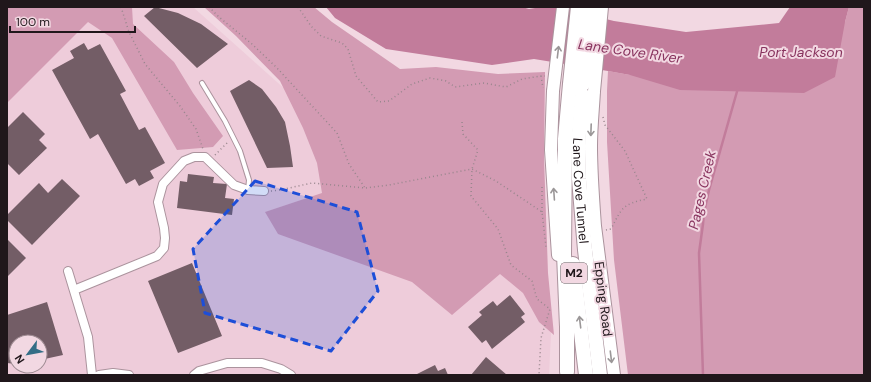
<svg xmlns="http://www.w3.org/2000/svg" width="871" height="382" viewBox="0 0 871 382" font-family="'DM Sans',sans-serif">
<rect width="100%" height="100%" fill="#f2d8e2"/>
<path fill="#eeccda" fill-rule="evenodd" d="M69,7H193L351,148L453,197L552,314L549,375H7V71ZM16,342H40V366H16Z"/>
<path fill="#d39bb3" d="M7,7H132L133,24L174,62L193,93L223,136L213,147L177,150L112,38L88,22L7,103Z
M204,7H314L332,22L400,69L436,67L498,74L545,72L544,158L548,273L554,335L539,322L523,293L500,274L452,315L412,282L278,234L265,212L322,193L317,163L303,128L280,81L236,36Z
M849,7H864V375H628L614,260L607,142V91L608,71L630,75L845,22Z"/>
<path fill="#c27c9b" d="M326,7H522L529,9L541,7H557L614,21L686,32L779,23L790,7H849L845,22L835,77L804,93L680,90L630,75L608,71L534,59L492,65L386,49L335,18Z"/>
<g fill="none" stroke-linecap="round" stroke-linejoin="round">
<path stroke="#c27c9b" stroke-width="2.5" d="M703,375L699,253L703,224L704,212L709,190L738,88"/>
</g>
<path fill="#735d66" d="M155,7L178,13L201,24L228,44L197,68L144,16Z
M84,43L88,50L100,44L126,91L120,94L139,130L145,127L165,163L150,171L154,178L139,186L135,179L126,184L98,134L90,139L52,70L74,58L70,51Z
M249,80L262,89L276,107L285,122L290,146L293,167L267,168L230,91Z
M23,112L45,134L39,140L47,148L19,175L7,163V128Z
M188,174L214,177L213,183L227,184L225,198L234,199L232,215L177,208L180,181L187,182Z
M62,179L80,196L32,245L7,220V215L39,183L48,193Z
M7,239L26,258L7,277Z
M192,263L222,336L178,353L148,281Z
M510,295L525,314L521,317L525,322L492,349L486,340L482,343L468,327L482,315L479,312L493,301L497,306Z
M47,302L63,355L40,360V342H16V364L7,363V315Z
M486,357L507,375H471Z
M435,365L438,371L445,368L448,375H415Z"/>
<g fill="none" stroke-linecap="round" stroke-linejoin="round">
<defs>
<path id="service" d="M202,83L225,121L240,151L249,180L248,190"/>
<path id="minor" d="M68,271L88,337L92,375
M74,290L157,256L164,248L165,238L164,228L158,202L163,184L184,161L194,157H205L234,185L248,190L264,191
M99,375L113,373L129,375
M194,375L199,371L227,363H262L281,369L291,375"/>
<path id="primary" d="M553,91L551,150L558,255
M594,91C593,109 591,128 591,146C591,173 593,199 595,226L614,375"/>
<g id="motorway">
<path id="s1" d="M583,84L578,145L579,179L585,250L600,375"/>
<path d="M573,264L586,375"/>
<path d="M567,372V327L564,254L565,139L570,84"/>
</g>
</defs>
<use href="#service" stroke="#ab939d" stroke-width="6"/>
<use href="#minor" stroke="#ab939d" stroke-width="10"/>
<use href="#primary" stroke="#ab939d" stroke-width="14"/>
<use href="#motorway" stroke="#ab939d" stroke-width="16"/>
<path stroke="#98868d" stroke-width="1.5" stroke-dasharray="1 3" stroke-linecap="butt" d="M121,7L129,32L145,64L180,106L196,129L203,149
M209,7L219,17L252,44L277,68L337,133L349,164L365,188
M298,7L311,26L321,36L342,43L348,49L356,76L378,102L389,101L412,84L430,78L446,81L455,87L484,83L506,87L522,79L541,76H545
M613,8V7
M541,76L543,88
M603,117L605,125L625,151L647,199C622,204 622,208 611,229L606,230
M462,122L463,134L478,150L472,169L471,196L498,229L511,265L532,281L537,299L550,309L541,338L539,375
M215,155L228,142
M271,191L280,190L312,183L365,188L389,185L472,169L496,181L542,212L546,247
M542,212V184"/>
<use href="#service" stroke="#fff" stroke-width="4"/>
<use href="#minor" stroke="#fff" stroke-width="8"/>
<use href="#primary" stroke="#fff" stroke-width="12"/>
<use href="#motorway" stroke="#fff" stroke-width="14"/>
<defs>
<path id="primary-bridge" d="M553,91L563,7
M594,91L602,7"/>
<path id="motorway-bridge" d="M570,84L578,7
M583,84L591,7"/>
</defs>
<use href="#primary-bridge" stroke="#ab939d" stroke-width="14" stroke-linecap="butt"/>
<use href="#motorway-bridge" stroke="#ab939d" stroke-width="16" stroke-linecap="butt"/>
<use href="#primary-bridge" stroke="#fff" stroke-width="12"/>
<use href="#motorway-bridge" stroke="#fff" stroke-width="14"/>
</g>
<defs><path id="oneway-shaft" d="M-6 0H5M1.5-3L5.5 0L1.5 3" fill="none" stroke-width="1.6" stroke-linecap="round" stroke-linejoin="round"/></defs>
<g stroke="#9b9798">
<use href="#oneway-shaft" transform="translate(558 52) rotate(-83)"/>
<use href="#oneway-shaft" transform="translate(591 130) rotate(92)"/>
<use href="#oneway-shaft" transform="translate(554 194) rotate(-94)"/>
<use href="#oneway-shaft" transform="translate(580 322) rotate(-97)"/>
<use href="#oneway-shaft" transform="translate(611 357) rotate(83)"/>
</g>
<path fill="#1d4ed8" fill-opacity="0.2" stroke="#1d4ed8" stroke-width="3" stroke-dasharray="8 5" stroke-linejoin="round" d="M255,181L357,212L378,291L331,351L205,313L193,249Z"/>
<g text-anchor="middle" stroke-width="4" stroke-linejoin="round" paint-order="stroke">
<rect fill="#f2d8e2" stroke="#5f5157" stroke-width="1" x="561" y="263" width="26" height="20" rx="3"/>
<g font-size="12" font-weight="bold" fill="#20171b">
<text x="574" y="277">M2</text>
</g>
<g font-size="13" fill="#20171b" stroke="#f2d8e2">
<text dy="5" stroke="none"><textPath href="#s1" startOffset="107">Lane Cove Tunnel</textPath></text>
<text transform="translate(604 299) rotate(83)" y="5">Epping Road</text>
</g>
<g font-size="14" font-style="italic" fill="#88335e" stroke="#f2d8e2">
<text transform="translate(630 51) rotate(8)" y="5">Lane Cove River</text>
<text x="801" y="57">Port Jackson</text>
<text transform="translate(702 190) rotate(-77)" y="5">Pages Creek</text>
</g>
</g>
<rect width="871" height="382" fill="none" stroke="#20171b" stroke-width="16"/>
<g transform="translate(28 354) rotate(238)"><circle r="19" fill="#f2d8e2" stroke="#9e8b92"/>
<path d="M0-3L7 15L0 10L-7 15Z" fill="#336e86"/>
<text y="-6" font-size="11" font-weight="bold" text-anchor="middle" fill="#20171b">N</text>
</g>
<path d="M10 26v6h125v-6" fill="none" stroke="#20171b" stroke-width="2"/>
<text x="16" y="26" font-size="12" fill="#20171b" stroke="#f2d8e2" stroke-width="3" paint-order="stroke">100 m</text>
</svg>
